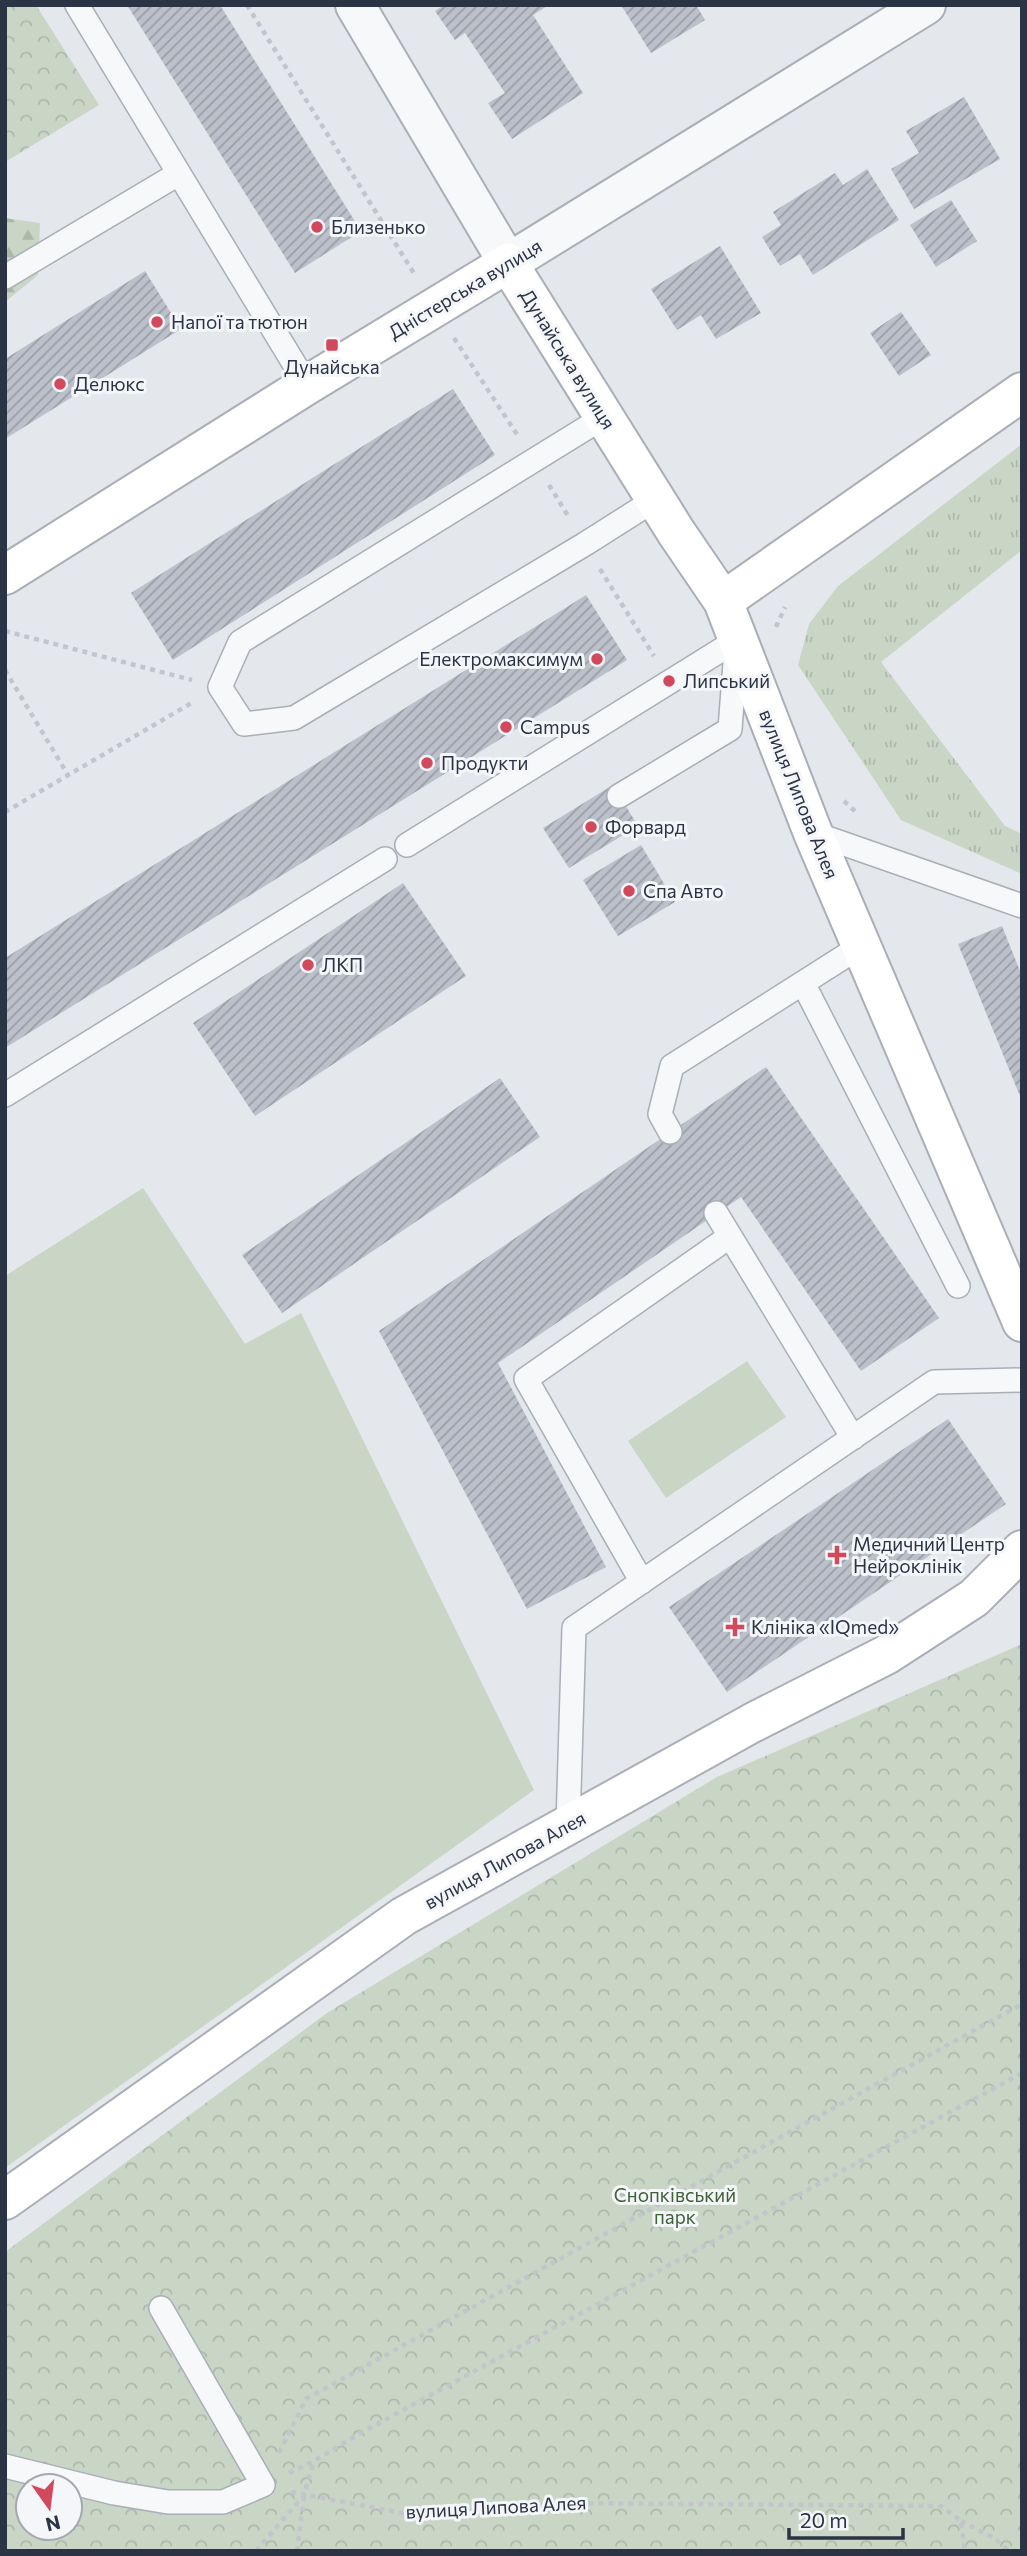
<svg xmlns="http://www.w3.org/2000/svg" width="1027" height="2556" viewBox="0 0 1027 2556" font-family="Commissioner,sans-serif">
<defs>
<pattern id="grass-tufts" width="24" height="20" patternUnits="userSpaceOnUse" patternTransform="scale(1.75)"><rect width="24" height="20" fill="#c9d6c5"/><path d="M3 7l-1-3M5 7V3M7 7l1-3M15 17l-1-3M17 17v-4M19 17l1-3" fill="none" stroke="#adb8ab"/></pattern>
<pattern id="forest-firs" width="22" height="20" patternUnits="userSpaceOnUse" patternTransform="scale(1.75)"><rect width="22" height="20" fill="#c9d6c5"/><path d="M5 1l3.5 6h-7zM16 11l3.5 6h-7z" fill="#adb8ab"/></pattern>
<pattern id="park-crowns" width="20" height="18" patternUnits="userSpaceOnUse" patternTransform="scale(1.75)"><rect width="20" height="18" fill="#c9d6c5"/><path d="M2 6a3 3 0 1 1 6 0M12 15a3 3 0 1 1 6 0" fill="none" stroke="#adb8ab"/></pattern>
<pattern id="building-hatch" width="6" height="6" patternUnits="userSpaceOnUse" patternTransform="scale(1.75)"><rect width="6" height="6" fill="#bbc0ca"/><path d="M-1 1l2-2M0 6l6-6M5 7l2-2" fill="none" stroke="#989da6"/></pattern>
</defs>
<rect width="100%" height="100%" fill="#e4e7ec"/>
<path fill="url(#grass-tufts)" d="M1022,444V550L881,662L1005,826L1022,834V874L901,820L798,665L809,624L838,586Z"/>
<path fill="url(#forest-firs)" d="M5,218L40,223L38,275L5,302Z"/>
<path fill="url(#park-crowns)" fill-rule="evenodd" d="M5,5H36L99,105L5,162Z
M1022,1644V2551H5V2252L327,2013L717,1777ZM28,2486H70V2528H28Z"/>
<path fill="#c9d6c5" d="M143,1188L245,1344L301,1313L534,1790L5,2168V1276Z
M747,1361L786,1417L666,1498L628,1441Z"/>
<path fill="url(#building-hatch)" d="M127,5H220L361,231L295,273Z
M444,5H549L533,15L583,93L512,139L488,103L505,93L465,33L455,40L435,11Z
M621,5H696L705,20L651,53Z
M964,97L1000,159L914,209L891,169L919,153L906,131Z
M867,169L899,220L813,275L800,254L780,266L762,237L781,225L773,212L835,173L843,185Z
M951,200L977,241L936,267L910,225Z
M720,246L761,313L716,339L701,315L677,330L651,289Z
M145,271L181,329L5,439V359Z
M901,312L931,355L899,376L870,333Z
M453,389L495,455L173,660L131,593Z
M586,595L627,660L5,1048V958Z
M613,785L638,826L569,868L543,828Z
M641,845L675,902L618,936L583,880Z
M403,883L466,976L255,1116L193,1023Z
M1002,926L1022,976V1101L958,944Z
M766,1067L939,1318L861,1371L741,1197L498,1363L606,1567L527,1609L379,1331Z
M500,1078L540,1137L282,1313L242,1255Z
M948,1419L1006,1504L727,1692L669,1607Z"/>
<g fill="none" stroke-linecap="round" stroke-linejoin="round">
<defs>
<path id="lane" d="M77,5L307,385
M5,277L178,174
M604,417L240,642L220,687L244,724L294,718L585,544L656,499
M619,796L730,729L736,650
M813,833L1022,906
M407,845L737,640
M803,983L958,1286
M5,1095L385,859
M670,1132L660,1114L672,1066L861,946
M716,1213L853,1438
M642,1582L526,1379L729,1237
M568,1824L574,1628L934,1382L1022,1380
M5,2466L114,2493L168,2502H223L263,2485L161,2308"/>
<path id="street" d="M355,5L508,263L926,5"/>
<path id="secondary" d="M1022,392L723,601L813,833L1022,1322
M5,575L307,385L508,263L676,532L723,601
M5,2200L404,1916L752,1723L886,1655L974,1598L1022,1550"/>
</defs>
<use href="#lane" stroke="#a9aeb7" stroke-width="26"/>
<use href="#street" stroke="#a9aeb7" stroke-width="42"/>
<use href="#secondary" stroke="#a9aeb7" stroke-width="42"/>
<path stroke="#c2c5cb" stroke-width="4.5" stroke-dasharray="5 5" stroke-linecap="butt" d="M247,5L415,275
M454,338L518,436
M549,485L570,519
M600,569L654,656
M776,627L785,607
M5,631L192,680
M5,670L68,775
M844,801L858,814
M5,812L195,701
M279,2453L306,2399L1022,2004
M289,2473L314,2461L359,2434L1022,2073
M291,2492L413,2515L567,2503L941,2506L961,2521L965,2551
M961,2521L994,2538L1009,2551
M256,2551L304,2495L314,2461
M297,2551L304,2496"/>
<use href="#lane" stroke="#f7f8fa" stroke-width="23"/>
<use href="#street" stroke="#f7f8fa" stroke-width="38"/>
<use href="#secondary" stroke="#fff" stroke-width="38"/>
</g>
<g fill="#d1495b" stroke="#f4f6f9" stroke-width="2.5">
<circle cx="317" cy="227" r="7"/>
<circle cx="157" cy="322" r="7"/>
<rect x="325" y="338" width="14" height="14" rx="3.5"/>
<circle cx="60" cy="384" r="7"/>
<circle cx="597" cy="659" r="7"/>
<circle cx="669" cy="681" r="7"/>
<circle cx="506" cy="727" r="7"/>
<circle cx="427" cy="763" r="7"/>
<circle cx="591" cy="827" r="7"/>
<circle cx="629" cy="891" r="7"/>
<circle cx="308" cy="965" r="7"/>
<path d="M833.5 1544.5h7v7h7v7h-7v7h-7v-7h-7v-7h7z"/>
<path d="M731.5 1616.5h7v7h7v7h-7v7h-7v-7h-7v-7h7z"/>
</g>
<g text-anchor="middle" stroke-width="6" stroke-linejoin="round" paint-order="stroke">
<g font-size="19" fill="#2b3445" stroke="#f4f6f9" text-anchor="start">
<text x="331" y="234">Близенько</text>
<text x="171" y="329">Напої та тютюн</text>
<text x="332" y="374" text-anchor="middle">Дунайська</text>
<text x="74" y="391">Делюкс</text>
<text x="583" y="666" text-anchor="end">Електромаксимум</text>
<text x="683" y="688">Липський</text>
<text x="520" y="734">Campus</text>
<text x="441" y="770">Продукти</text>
<text x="605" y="834">Форвард</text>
<text x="643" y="898">Спа Авто</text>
<text x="322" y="972">ЛКП</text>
<text x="853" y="1551">Медичний Центр<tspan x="853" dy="22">Нейроклінік</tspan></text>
<text x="751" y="1634">Клініка «IQmed»</text>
</g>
<g font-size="19" fill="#2b3445" stroke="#f4f6f9">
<text transform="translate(465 289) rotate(-31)" y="7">Дністерська вулиця</text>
<text transform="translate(568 359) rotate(58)" y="7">Дунайська вулиця</text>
<text transform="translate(799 794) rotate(68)" y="7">вулиця Липова Алея</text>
<text transform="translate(505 1860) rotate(-29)" y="7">вулиця Липова Алея</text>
<text transform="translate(496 2507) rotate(-3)" y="7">вулиця Липова Алея</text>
</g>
<g font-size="19" fill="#3f6138" stroke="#f4f6f9">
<text x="675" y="2202">Снопківський<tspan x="675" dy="22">парк</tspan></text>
</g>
</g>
<rect width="1027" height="2556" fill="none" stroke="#2b3445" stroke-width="14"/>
<g transform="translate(49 2507) rotate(166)"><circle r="33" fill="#f4f6f9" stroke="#a4a8b1" stroke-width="2"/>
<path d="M0-5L12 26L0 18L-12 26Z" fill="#d1495b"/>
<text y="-10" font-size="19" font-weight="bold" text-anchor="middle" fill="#2b3445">N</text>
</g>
<path d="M789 2528v10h114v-10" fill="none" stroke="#2b3445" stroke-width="3.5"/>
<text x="800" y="2528" font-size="21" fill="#2b3445" stroke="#f4f6f9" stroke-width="5" paint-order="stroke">20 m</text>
</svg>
